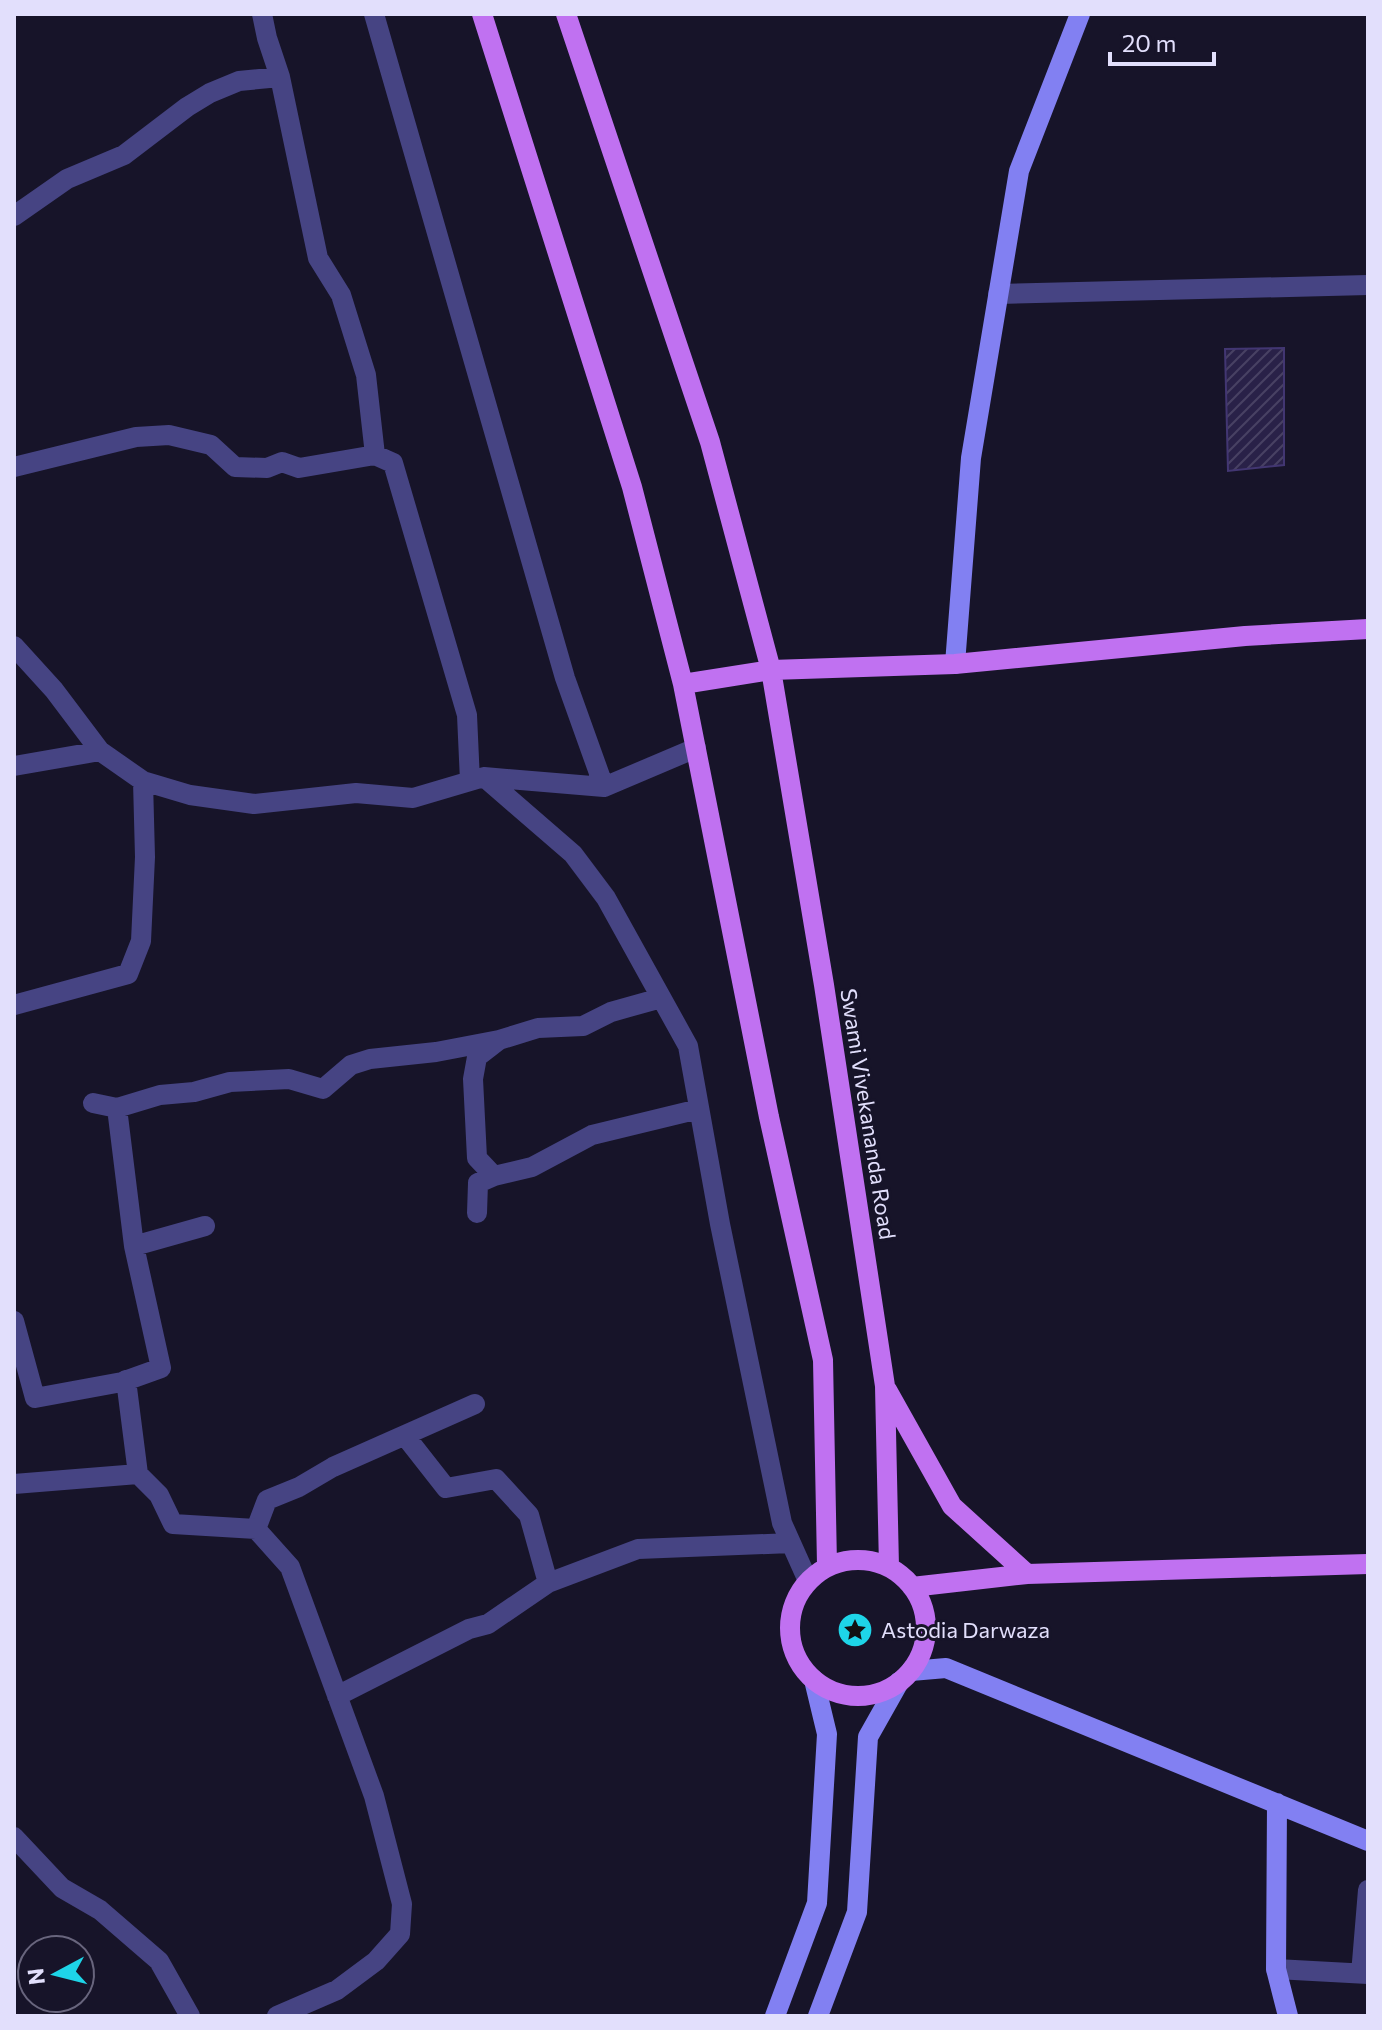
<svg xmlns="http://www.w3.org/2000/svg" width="1382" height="2030" viewBox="0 0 1382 2030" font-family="Commissioner,sans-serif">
<defs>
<pattern id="building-hatch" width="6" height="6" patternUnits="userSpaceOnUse" patternTransform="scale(2)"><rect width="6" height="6" fill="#292148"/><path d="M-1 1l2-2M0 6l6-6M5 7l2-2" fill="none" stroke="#484163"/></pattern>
</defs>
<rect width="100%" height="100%" fill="#171429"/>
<path fill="url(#building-hatch)" stroke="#423672" stroke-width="2" d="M1284,348V465L1228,471L1225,349Z"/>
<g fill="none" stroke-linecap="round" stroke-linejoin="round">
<path stroke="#464483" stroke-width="20" d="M262,14L267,38L280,77L318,258L341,295L366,375L375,455
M374,14L565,678L604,787L696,748
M14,216L67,179L124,155L187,107L210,93L239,81L280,77
M998,294L1368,285
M14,467L136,437L169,435L211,445L235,467L267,468L282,462L299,468L375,455L393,463L467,715L470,781
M14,646L54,690L100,751L143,781L190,795L254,804L356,793L413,798L484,777L604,787
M14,766L100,751
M484,777L573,854L606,898L688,1046L720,1224L782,1523L808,1581
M14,1005L128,974L141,941L145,857L143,781
M93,1103L117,1108
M494,1176L477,1158L473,1079L477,1057L499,1040L538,1028L583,1026L611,1012L661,998
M477,1213L478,1183L494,1176L532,1167L592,1135L699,1109
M134,1246L117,1108L160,1095L194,1092L230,1082L289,1079L323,1089L351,1065L370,1059L436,1052L499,1040
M14,1321L35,1398L122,1382L161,1368L134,1246L205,1226
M126,1380L138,1474
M406,1437L446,1488L496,1479L529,1515L548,1583L638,1549L791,1543
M14,1484L138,1474L159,1495L173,1524L256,1529
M337,1696L469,1629L488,1624L548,1583
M14,1837L62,1888L100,1910L159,1961L190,2016
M1276,1969L1368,1974
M1361,1974L1368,1890
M277,2016L337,1990L376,1961L400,1934L402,1904L374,1796L290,1567L256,1529L267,1500L299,1487L333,1467L475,1404"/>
<path stroke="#8280f2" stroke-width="20" d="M955,664L971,458L1019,171L1080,14
M911,1671L946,1668L1368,1841
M1277,1803L1276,1969L1288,2016
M775,2016L817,1903L827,1734L814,1680
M818,2016L857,1912L868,1737L899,1682"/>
<path stroke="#c071f1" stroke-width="20" d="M482,14L632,487L683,684L769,1117L823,1360L827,1565
M566,14L710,442L771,670L824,985L885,1386L889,1567
M683,684L771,670L955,664L1245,636L1368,629
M887,1390L952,1506L1027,1574
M790 1628a68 68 0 1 1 136 0a68 68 0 1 1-136 0Z
M912,1587L1027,1574L1368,1564"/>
</g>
<defs>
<symbol id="sight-disc" viewBox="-11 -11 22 22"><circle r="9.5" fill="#1ed5e8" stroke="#171429"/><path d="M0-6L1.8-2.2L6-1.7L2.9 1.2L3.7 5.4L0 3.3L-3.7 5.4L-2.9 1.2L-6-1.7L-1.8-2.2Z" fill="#111"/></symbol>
</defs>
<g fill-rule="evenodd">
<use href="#sight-disc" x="835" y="1610" width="40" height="40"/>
</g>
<g text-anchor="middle" stroke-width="6" stroke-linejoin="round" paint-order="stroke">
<g font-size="22" fill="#e2dffc" stroke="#171429">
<text transform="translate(868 1114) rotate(81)" y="8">Swami Vivekananda Road</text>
</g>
<g font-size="22" fill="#e2dffc" stroke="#171429" text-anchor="start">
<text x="881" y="1638">Astodia Darwaza</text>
</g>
</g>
<rect width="1382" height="2030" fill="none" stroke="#e2dffc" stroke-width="32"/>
<g transform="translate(56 1974) rotate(263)"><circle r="38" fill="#171429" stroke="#68657d" stroke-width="2"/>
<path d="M0-6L14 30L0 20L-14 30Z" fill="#1ed5e8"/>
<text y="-12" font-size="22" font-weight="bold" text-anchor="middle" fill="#e2dffc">N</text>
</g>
<path d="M1110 52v12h104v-12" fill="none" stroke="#e2dffc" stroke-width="4"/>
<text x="1122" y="52" font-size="24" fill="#e2dffc" stroke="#171429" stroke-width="6" paint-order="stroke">20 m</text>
</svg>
